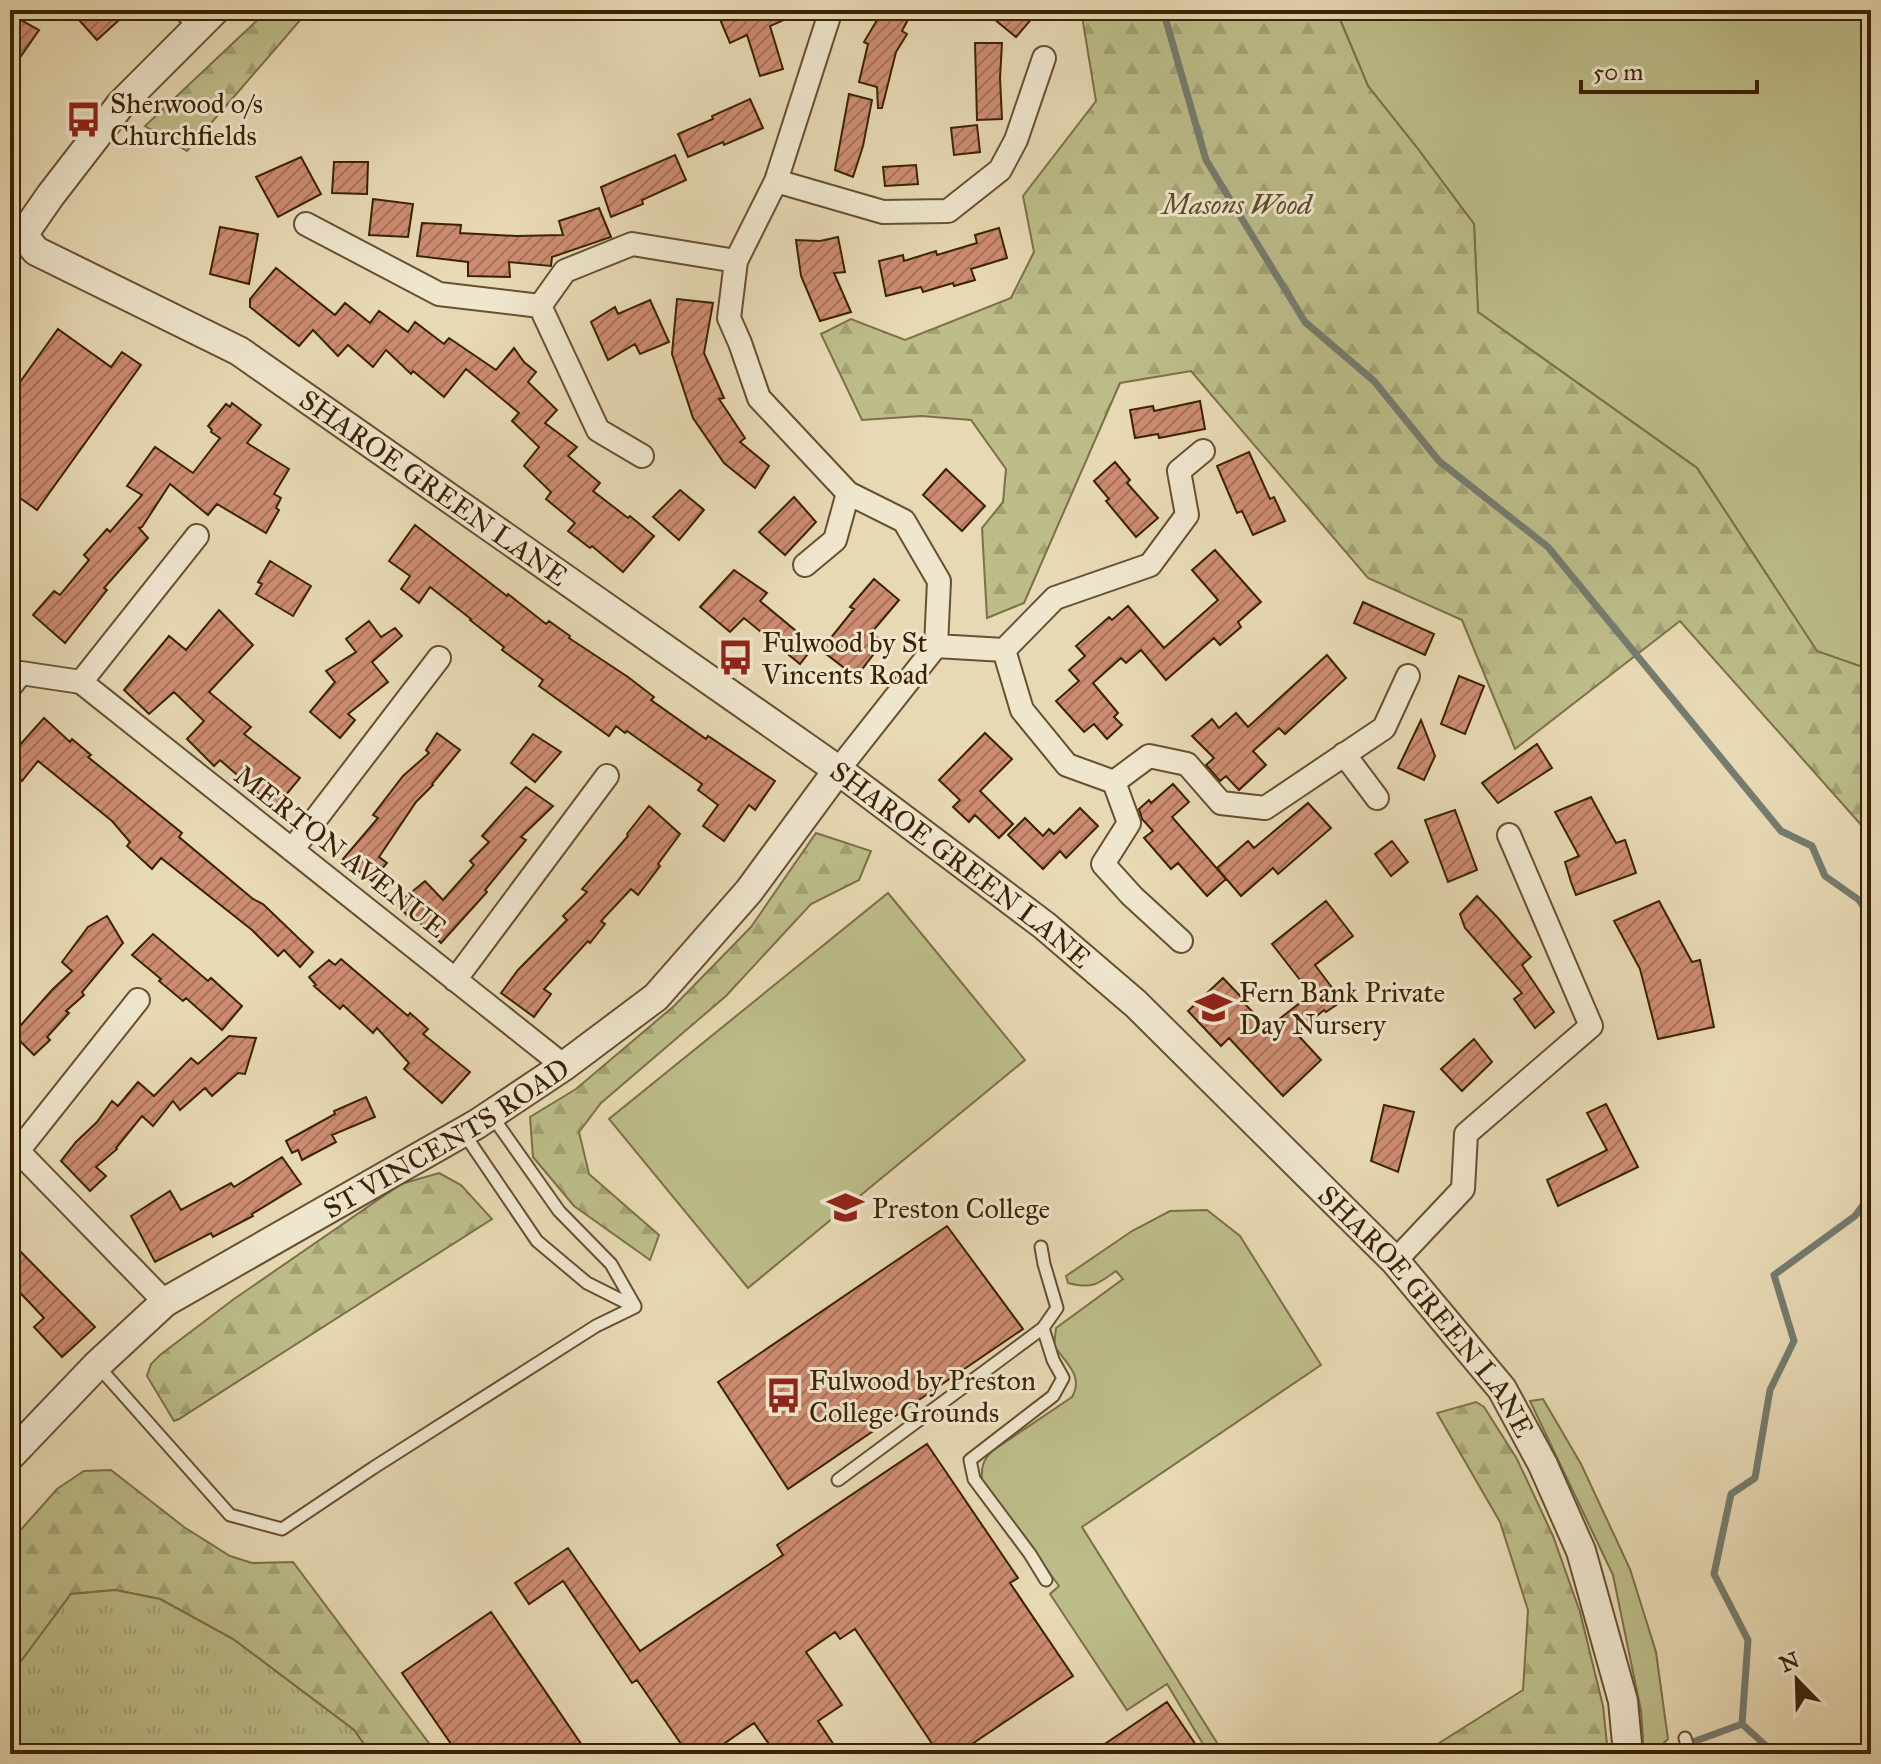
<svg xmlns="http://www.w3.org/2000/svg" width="1881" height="1764" viewBox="0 0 1881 1764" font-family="'IM FELL Great Primer',serif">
<defs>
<pattern id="forest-firs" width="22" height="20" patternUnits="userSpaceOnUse" patternTransform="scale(2)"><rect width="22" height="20" fill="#bcbd89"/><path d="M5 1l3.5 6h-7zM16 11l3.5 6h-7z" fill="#a2a275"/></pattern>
<pattern id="park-tufts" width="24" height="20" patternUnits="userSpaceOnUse" patternTransform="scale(2)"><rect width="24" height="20" fill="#bcbd89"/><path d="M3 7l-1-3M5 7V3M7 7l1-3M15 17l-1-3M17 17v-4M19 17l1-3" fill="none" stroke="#a2a275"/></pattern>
<pattern id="building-hatch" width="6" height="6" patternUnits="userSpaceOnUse" patternTransform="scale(2)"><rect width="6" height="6" fill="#cd8c71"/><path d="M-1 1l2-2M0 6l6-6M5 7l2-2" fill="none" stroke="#a8725b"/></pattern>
</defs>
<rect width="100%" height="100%" fill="#e7d9b4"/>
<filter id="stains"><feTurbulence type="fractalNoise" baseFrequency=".0025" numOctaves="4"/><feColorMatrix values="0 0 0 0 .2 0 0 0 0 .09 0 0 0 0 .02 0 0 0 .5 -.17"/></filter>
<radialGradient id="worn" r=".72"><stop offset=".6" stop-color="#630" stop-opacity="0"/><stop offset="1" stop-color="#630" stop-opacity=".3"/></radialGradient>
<path fill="#bcbd89" stroke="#7c7046" stroke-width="2" d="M1336,10H1871V670L1817,652L1697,468L1478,312L1474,224L1418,149L1368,86Z
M888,893L1025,1060L748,1288L609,1119Z
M1207,1210L1240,1236L1321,1365L1082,1527L1224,1754H1209L1167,1684L1127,1710L1050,1594L1059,1586L982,1480C981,1467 983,1460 992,1451L1072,1397C1084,1376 1066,1363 1054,1346L1056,1328L1123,1279L1116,1271C1097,1285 1092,1289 1068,1283L1066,1276L1132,1231L1170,1211Z
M1543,1399L1581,1464L1630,1569L1656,1652L1668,1739L1657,1749L1659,1754H1644L1641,1711L1613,1575L1530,1401Z"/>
<path fill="url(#forest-firs)" stroke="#7c7046" stroke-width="2" d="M268,10H309L187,151L145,126Z
M1081,10H1336L1368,86L1418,149L1474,224L1478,312L1697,468L1817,651L1871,670V754L1867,760L1871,797V836L1680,621L1515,749L1462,620L1368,578L1191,371L1120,383L1024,603L987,618L982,528L1003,502L1006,469L971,420L921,416L862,420L821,334L851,319L905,340L1011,298L1034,252L1023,196L1096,101Z
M816,833L871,851L859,880L811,904L726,996L601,1103L579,1132L589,1174L659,1235L650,1260L574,1206L533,1157L530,1117L576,1089L674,1006L751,927Z
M439,1173L461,1185L492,1219L179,1419L174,1421L147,1376L151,1364L160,1355L234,1299L401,1184Z
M1476,1402L1484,1407L1517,1459L1553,1536L1580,1612L1603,1706L1608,1754H1422L1523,1690L1528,1610L1500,1522L1437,1413Z
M111,1470L184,1527L230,1556L252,1563L293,1562L437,1754H371L354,1730L233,1639L160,1599L115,1590L71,1594L10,1676V1542L57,1489L84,1471Z"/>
<path fill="url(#park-tufts)" stroke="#7c7046" stroke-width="2" d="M115,1590L160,1599L233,1639L354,1730L371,1754H10V1676L71,1594Z"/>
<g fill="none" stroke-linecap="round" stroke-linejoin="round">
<path stroke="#747c6f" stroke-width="7" d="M1163,10L1206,160L1305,322L1374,381L1439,461L1548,547L1781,831L1812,846L1825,876L1859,900L1871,918
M1742,1724L1775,1754
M1690,1743L1742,1724L1748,1640L1714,1574L1731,1494L1755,1478L1770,1390L1794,1341L1774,1275L1855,1216L1871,1194
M1662,1753L1672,1749"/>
</g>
<path fill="url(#building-hatch)" stroke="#3b2204" stroke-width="2" d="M70,10H130L97,40Z
M723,10H806L770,26L783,69L760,76L747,35L730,43L719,17L725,14Z
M883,10H913L902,31L907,34L896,52L882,108H878L877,87L859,82L868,44L864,42Z
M983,10H1039L1016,37Z
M10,14L39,30L10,72Z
M975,43H1002L1000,78L1002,119L977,120Z
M849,94L872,100L863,146L853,177L835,170Z
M750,99L763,128L724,145L723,142L688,157L678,134L713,119L712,116Z
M977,125L980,152L954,155L951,128Z
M675,155L686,180L642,200L643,204L611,217L601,187Z
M301,157L321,194L278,217L256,177Z
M334,162H368L367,194L332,193Z
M916,165L918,184L885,186L883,167Z
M373,199L413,204L408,237L369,235Z
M599,208L611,237L552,257L551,266L509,262L510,277L468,276V262L417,256L422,223L461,225L460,233L517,236L563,235L559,221Z
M220,227L258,234L249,284L210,274Z
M999,228L1007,258L971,269L975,280L954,286L953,283L923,292L921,287L886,296L879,261L903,255L904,261L936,251L937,255L977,243L975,235Z
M838,237L845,272L834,273L851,312L820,321L801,276L796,240L820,241Z
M276,268L335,315L345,303L370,323L379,311L408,332L415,322L444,344L449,338L496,370L514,348L524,362L536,372L528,382L557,410L545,423L577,447L568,456L600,483L593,491L628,518L630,516L654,536L623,572L592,546L590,548L568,531L575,523L546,499L551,492L524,466L539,447L512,421L519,413L466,369L444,397L413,371L411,374L386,350L373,367L348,345L338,356L313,330L299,346L250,307V299Z
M677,299L713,303L704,353L724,398L719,399L745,438L740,442L769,466L755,488L724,463L693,418L672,354Z
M650,300L669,342L640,354L635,344L608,360L591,322L615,307L618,314Z
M58,329L111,367L122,352L141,365L37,510L10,491V396Z
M1200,401L1205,429L1159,438L1158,434L1135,438L1130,410L1153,406L1154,411Z
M232,403L261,425L247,443L289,469L274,494L281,498L276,508L279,510L266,533L217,504L208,515L170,484L142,527L139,528L148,538L104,588L107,590L65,643L33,615L54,591L60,595L89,560L84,555L107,529L110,532L142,495L127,486L155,447L193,473L220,438L211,432L212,430L208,426L226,404L230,407Z
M1249,452L1270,499L1274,497L1285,521L1253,535L1242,511L1237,513L1217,466Z
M1115,462L1130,480L1127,483L1158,518L1136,537L1106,501L1109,499L1094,481Z
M946,469L985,506L962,531L923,495Z
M680,490L704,510L679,540L653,517Z
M794,497L816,522L785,555L759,532Z
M415,525L507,596L508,594L546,624L549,621L570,636L569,638L628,677L654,697L651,700L706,739L708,736L775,781L755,810L749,805L724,841L703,826L718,805L698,790L702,784L627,731L625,733L616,726L609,736L539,686L543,680L502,650L504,647L470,620L471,619L430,587L419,603L401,589L410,576L389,561Z
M1215,550L1261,602L1238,622L1241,627L1220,645L1214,638L1166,680L1141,650L1126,663L1121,658L1093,683L1118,713L1114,717L1122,725L1107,739L1094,724L1084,732L1056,701L1079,681L1069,670L1085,656L1076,646L1109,617L1112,620L1128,606L1164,648L1218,600L1192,570Z
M270,561L311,586L293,616L256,594L262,584L258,582Z
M734,570L767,593L760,601L814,646L800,664L744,618L730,632L700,607Z
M874,579L899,600L871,633L883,642L856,677L821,650L854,609L850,607Z
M1363,602L1434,634L1425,655L1354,623Z
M219,610L253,645L209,692L251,727L244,734L300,778L275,808L220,760L214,766L187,739L204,721L174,692L149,714L124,690L169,636L186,650Z
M369,621L381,637L395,628L402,636L372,662L388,682L348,714L355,720L340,738L310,712L335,682L326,671L356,652L346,639Z
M1327,655L1346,678L1285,734L1279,728L1253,751L1266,765L1239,790L1226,776L1220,781L1206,765L1214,758L1192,736L1212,719L1219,728L1236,713L1248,727Z
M1459,676L1484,686L1465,734L1441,724Z
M44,718L70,742L72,739L91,755L88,757L182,833L179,837L253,899L263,904L313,952L300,967L284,950L278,956L252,930L161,858L152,869L127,846L130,842L112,821L38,761L22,781L10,767V756Z
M1421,720L1435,756L1424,780L1398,768Z
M437,733L460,750L432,784L433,785L416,802L379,857L387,863L372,881L343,859L378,818L373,815L403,776L429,753L426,750Z
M985,733L1012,759L980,791L1013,824L999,838L975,815L969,822L953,807L960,800L939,780Z
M533,734L561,752L535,782L511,763Z
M1537,744L1552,768L1498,803L1482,783Z
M1173,784L1189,802L1172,817L1226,879L1207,896L1178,863L1171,869L1144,838L1153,831L1142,819L1139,809L1149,800L1151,803Z
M526,787L553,806L521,837L526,840L485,890L487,892L441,943L415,918L412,921L397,904L425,881L443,900L474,865L470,861L489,842L482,836Z
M1591,797L1616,843L1625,840L1636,873L1576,895L1571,882L1565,862L1579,856L1555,812Z
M1308,803L1331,828L1278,874L1273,868L1241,896L1217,868L1248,841L1254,848Z
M649,806L680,834L658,864L660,866L638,895L631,889L601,921L605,924L590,943L588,941L544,989L551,994L534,1017L501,993L518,970L567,920L563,916L587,892L582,889L628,836L627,834Z
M1080,808L1098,826L1066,858L1060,851L1043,869L1008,835L1025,818L1043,836L1049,829L1054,834Z
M1455,810L1477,870L1448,882L1425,820Z
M1392,841L1408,862L1391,876L1375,854Z
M1477,896L1498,918L1531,957L1522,965L1554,1012L1535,1028L1514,999L1522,993L1465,928L1460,914Z
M1326,901L1353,936L1315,965L1342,1001L1326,1012L1324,1010L1296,1033L1321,1060L1283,1096L1229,1038L1221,1046L1188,1011L1223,978L1244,1000L1243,1002L1268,1028L1311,994L1272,944Z
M1659,901L1692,962L1700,960L1714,1027L1658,1039L1640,969L1614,921Z
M107,916L123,943L82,992L84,995L66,1011L69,1013L47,1037L50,1040L34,1055L13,1034L52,990L72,971L62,962L88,927Z
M153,934L208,981L211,978L242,1006L222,1030L186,998L183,1001L159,981L161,979L132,955Z
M341,959L408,1016L410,1013L428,1029L423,1034L470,1072L442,1103L404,1069L409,1063L377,1028L373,1033L343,1005L340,1009L314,986L316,985L309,977L329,960L335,965Z
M229,1036L256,1038L245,1074L238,1073L212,1096L205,1088L180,1110L173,1101L153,1126L142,1116L116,1148L117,1149L96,1167L106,1176L90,1191L61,1161L76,1142L97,1122L112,1101L118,1106L138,1082L154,1096L191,1058L198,1064Z
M1474,1039L1492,1062L1462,1091L1441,1069Z
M366,1097L375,1117L332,1135L336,1142L302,1160L298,1150L292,1153L286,1141L335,1114L334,1111Z
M1606,1104L1638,1167L1558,1206L1547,1180L1607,1150L1587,1113Z
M1384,1105L1414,1112L1398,1172L1371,1161Z
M282,1157L301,1184L252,1214L253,1216L213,1237L211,1233L155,1262L131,1216L170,1191L181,1210L231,1183L234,1187Z
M947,1226L1023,1329L788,1489L718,1382Z
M10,1241L95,1327L62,1357L34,1327L44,1318L10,1282Z
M927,1444L1018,1578L1010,1583L1073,1676L957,1754H939L855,1629L840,1639L835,1632L806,1652L842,1705L818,1721L840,1754H776L754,1723L709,1754H688L637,1680L632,1683L563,1581L529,1604L515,1583L568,1548L640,1651L783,1555L777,1545Z
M491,1612L588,1754H458L402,1673Z
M1167,1702L1202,1754H1090Z"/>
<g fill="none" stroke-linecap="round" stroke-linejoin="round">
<defs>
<path id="service" d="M492,1116L559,1211L611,1264L635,1306
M463,1132L537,1241L587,1283L635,1307
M1043,1328L1053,1360L1063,1378L1053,1396L970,1460L974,1479L1030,1554L1046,1580
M97,1365L230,1515L282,1529L373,1468L596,1326L635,1307
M838,1480L1043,1328L1057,1308L1044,1264L1041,1247
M1685,1738L1690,1754"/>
<path id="minor" d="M185,10L200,25
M831,10L776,181L736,261L729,318L740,343L759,398L848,493L904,521L939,581L936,646L838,770
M776,181L883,212L948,211L1000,170L1016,140L1044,58
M306,224L439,294L540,306
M642,456L598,430L540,306L565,271L632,244L736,261
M805,565L835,540L848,493
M936,646L1004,650L1055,598L1150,565L1187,515L1179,471L1203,451
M1004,650L1022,710L1067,765L1114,782L1129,823L1103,864L1132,896L1181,941
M81,682L197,536
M10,687L21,673L81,682L564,1066
M1344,754L1377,798
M1114,782L1149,756L1187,764L1221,803L1265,808L1384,728L1408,676
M292,850L439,658
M455,980L607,776
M10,1147L18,1151L165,1302
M18,1151L138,1000
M1395,1261L1463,1189L1466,1134L1591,1026L1509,835"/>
<g id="tertiary">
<path id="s1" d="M10,233L23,235L36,251L239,351L838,770L1045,926L1136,1004L1395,1261L1502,1389L1543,1465L1581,1551L1623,1701L1628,1754"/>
<path d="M23,235L50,196L121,104L215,10"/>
<path id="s2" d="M10,1456L97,1365L165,1302L477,1124L564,1066L656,997L749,891L838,770"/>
</g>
</defs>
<use href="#service" stroke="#665030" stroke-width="15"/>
<use href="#minor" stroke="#665030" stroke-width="26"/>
<use href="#tertiary" stroke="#665030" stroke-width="32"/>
<use href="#service" stroke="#efe6ce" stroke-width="11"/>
<use href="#minor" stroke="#efe6ce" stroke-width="22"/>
<use href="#tertiary" stroke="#efe6ce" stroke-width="28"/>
</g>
<defs>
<symbol id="bus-bare" viewBox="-9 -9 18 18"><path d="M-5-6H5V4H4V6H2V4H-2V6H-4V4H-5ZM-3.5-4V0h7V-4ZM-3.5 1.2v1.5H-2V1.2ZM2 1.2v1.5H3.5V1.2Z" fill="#8f2418" stroke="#efe6ce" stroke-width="2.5" paint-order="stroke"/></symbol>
<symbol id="school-bare" viewBox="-9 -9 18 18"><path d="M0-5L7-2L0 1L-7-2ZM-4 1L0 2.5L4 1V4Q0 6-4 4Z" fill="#8f2418" stroke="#efe6ce" stroke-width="2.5" paint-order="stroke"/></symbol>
<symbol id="university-bare" viewBox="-9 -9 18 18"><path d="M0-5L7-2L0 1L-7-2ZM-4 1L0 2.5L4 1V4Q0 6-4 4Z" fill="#8f2418" stroke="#efe6ce" stroke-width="2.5" paint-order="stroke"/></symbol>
</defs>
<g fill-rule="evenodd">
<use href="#bus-bare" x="58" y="94" width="51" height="51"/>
<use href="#bus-bare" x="710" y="632" width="51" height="51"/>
<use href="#school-bare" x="1188" y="982" width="51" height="51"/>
<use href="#university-bare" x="820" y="1182" width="51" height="51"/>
<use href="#bus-bare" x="758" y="1370" width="51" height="51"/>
</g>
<g text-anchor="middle" stroke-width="6" stroke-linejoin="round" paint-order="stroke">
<g font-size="28" fill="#3b2204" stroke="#efe6ce" text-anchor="start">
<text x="110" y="113">Sherwood o/s<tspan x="110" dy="32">Churchfields</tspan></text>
<text x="762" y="652">Fulwood by St<tspan x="762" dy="32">Vincents Road</tspan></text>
<text x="1239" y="1002">Fern Bank Private<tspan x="1239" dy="32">Day Nursery</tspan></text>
<text x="872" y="1218">Preston College</text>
<text x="809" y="1390">Fulwood by Preston<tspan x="809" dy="32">College Grounds</tspan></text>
</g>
<g font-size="28" font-style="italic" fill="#5b4925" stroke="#efe6ce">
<text x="1237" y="214">Masons Wood</text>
</g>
<g font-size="28" fill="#3b2204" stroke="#efe6ce">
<text dy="10" stroke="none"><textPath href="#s1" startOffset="498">SHAROE GREEN LANE</textPath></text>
<text transform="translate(341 851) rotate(38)" y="10">MERTON AVENUE</text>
<text dy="10" stroke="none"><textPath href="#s1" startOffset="1146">SHAROE GREEN LANE</textPath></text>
<text dy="10" stroke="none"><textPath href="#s2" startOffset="544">ST VINCENTS ROAD</textPath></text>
<text dy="10" stroke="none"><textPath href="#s1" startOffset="1794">SHAROE GREEN LANE</textPath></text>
</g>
</g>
<rect width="1881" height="1764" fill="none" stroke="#e7d9b4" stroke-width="40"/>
<rect x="12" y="12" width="1857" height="1740" fill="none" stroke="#3b2204" stroke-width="4"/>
<rect x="20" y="20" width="1841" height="1724" fill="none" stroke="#3b2204" stroke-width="2"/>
<g transform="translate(1797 1680) rotate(337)" stroke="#efe6ce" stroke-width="6" paint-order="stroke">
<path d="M0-6L14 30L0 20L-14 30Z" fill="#3b2204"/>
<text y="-12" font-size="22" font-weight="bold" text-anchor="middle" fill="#3b2204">N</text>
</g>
<path d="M1581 80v12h176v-12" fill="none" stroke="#3b2204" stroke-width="4"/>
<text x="1593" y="80" font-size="24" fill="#3b2204" stroke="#efe6ce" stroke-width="6" paint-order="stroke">50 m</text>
<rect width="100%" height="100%" filter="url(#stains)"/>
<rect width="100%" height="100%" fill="url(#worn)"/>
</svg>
